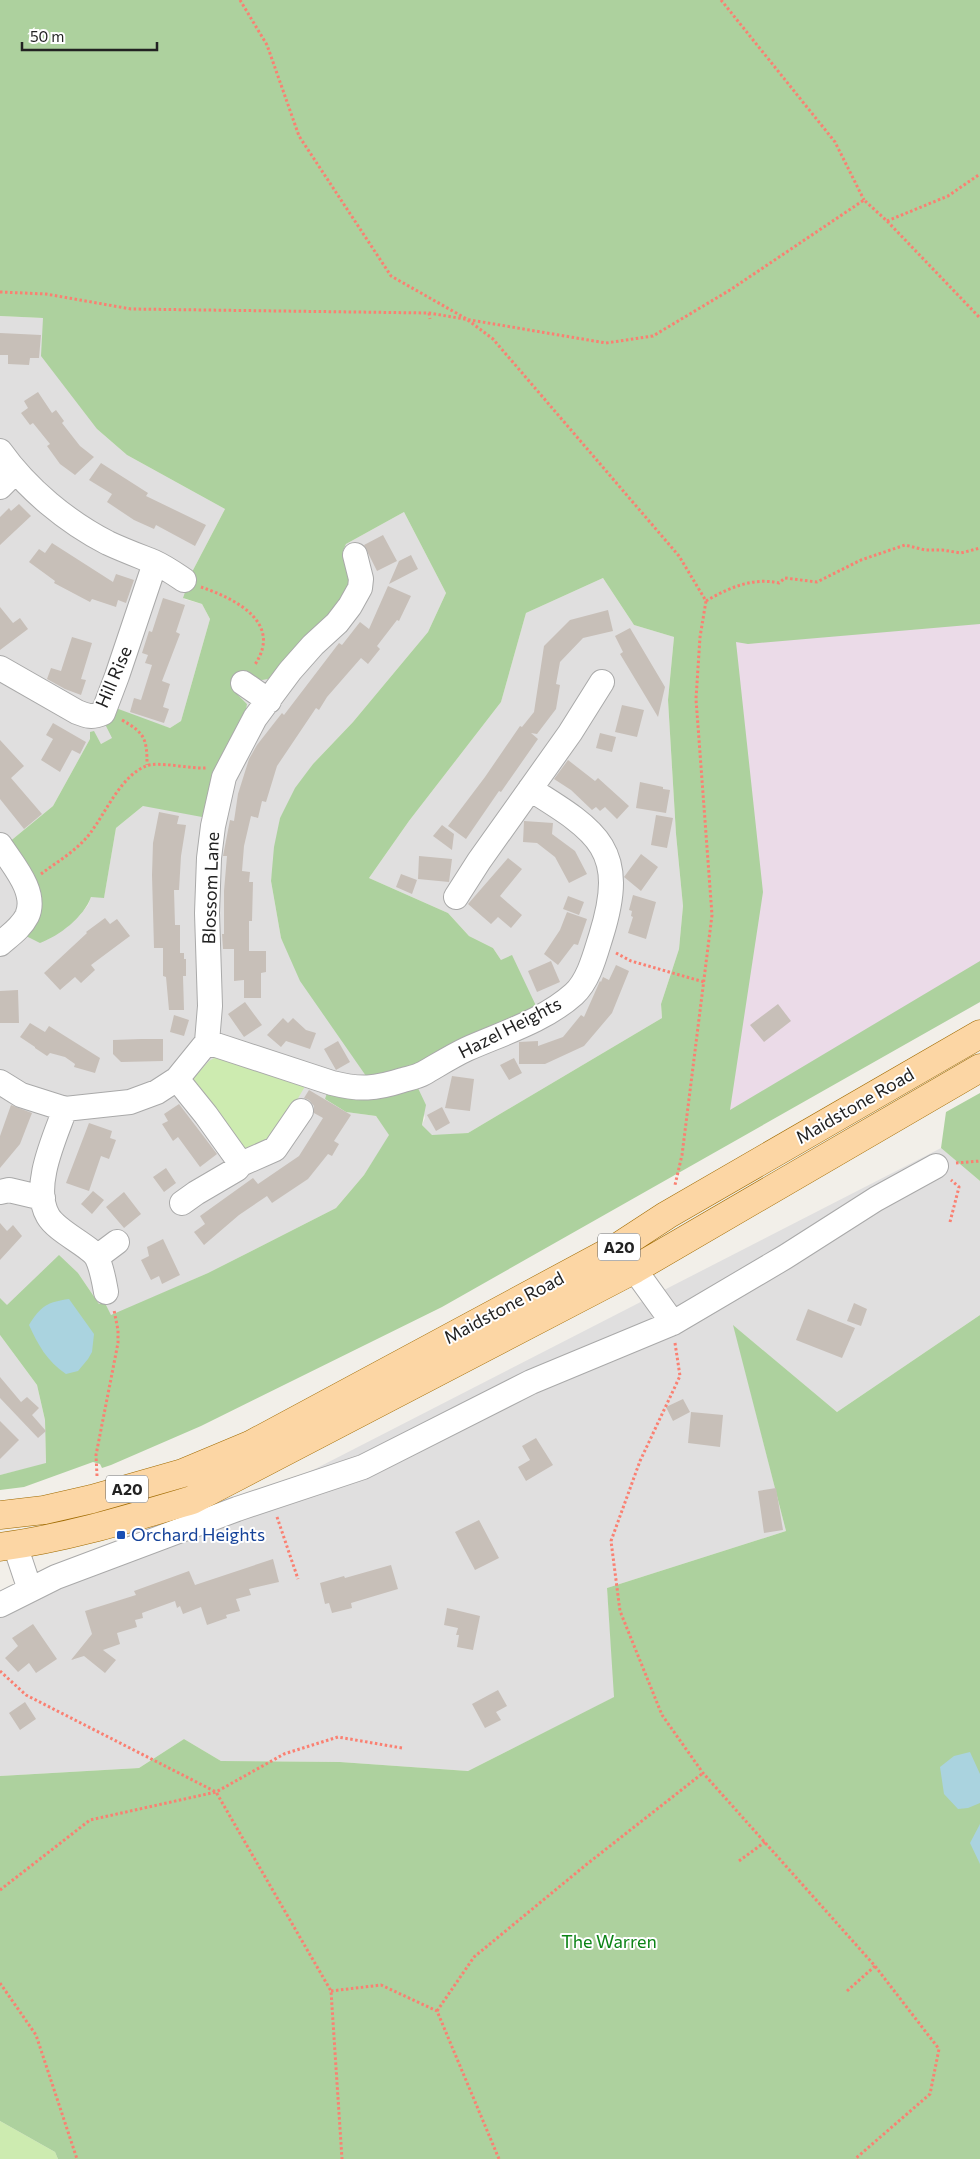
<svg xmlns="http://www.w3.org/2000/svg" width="980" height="2159" viewBox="0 0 980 2159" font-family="Commissioner,sans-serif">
<rect width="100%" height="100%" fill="#f2efe9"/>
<path fill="#e0dfdf" d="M0,316L43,318L97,429L127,455L225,509L192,572L184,599L202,604L210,619L181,721L170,728L148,721L101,744L94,732L53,806L8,843L47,940L80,915L88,905L91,897H104L116,828L143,806L213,779L247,704L233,690L247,672L268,679L355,573L343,551L346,544L404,512L446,593L428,632L353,722L313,764L280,818L271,881L281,938L366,1076L501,960L493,948L469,936L448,913L369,878L409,821L501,702L526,613L603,578L634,625L674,637L668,700L676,834L683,906L679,949L661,1004L662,1018L468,1133L432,1136L422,1125L425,1118L417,1086L385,1097L325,1099L346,1112L376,1116L390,1135L364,1175L336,1208L208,1273L111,1316L104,1301L99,1304L78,1273L0,1312Z
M941,1148L980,1181V1315L837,1412L734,1326L786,1531L607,1588L615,1697L468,1771L340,1762L221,1761L184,1739L139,1768L0,1776V1616L317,1468Z
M0,1335L37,1385L45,1420L46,1464L0,1475Z"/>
<path fill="#ebdbe8" d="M980,623V1002L709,1154L721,640Z"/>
<path fill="#cdebb0" d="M216,1057L307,1083L270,1146L243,1152L189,1083L209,1061Z
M0,2121L55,2152L58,2159H0Z"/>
<path fill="#add19e" d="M0,0H980V624L748,644L736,642L763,892L730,1110L980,961V1002L442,1307L201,1426L111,1465L102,1468L100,1464L93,1462L24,1487L0,1490V1475L46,1463L45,1420L37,1385L0,1335V1298L7,1305L59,1255L78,1273L99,1304L104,1301L111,1315L208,1273L336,1208L364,1175L389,1135L376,1116L346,1112L325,1099L327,1093C363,1095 383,1101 417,1086L426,1105L422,1125L432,1135L468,1133L662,1018L661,1004L679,949L683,906L676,834L668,700L674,637L634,625L603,578L526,613L501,702L409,821L369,878L448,913L469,936L493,948L501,960L512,955L538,1010C512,1021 486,1033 460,1045C431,1058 398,1077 366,1076L300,981L281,938L271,881L274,847L280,818L295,788L313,764L353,722L428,632L446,593L404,512L346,544L343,551L355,573L348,600L285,659L268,679L262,680L257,679L247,672L233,690L247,704L246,710L213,779L202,817L143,806L116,828L104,898L91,897C84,917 59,936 40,943L26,936L8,843L53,806L90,739V732L94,731L101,744L112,738L105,724L113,707L170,728L181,721L210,619L202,604L183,598L192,572L225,509L127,455L97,429L41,356L43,318L0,316Z
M980,1093V1181L941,1148L946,1112Z
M980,1315V2159H58L55,2152L0,2121V1776L139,1768L184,1739L221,1761L340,1762L468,1771L614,1697L607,1588L786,1531L733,1325L837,1412Z"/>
<path fill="#aad3df" d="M69,1299L94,1334L92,1352L88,1359L78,1371L66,1374C47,1361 38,1345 29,1325C41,1306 47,1302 69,1299Z
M970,1752L980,1774V1803L968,1808L958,1809L944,1794L940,1767L954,1756Z
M980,1824V1864L970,1843Z"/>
<path fill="#c7bfb8" d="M0,333L41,335L39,358H30L29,365L8,364V355H0Z
M38,392L52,413L56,410L64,421L62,423L80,446L94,457L75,475L60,464L47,446L50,444L33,423L30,425L21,413L28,408L24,401Z
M101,463L148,493L146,496L206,525L195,546L156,525L154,529L134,520L107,502L112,494L89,480Z
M19,504L31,516L0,545V517L9,508L11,511Z
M383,535L397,561L377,571L364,545Z
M52,543L113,582L116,574L134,580L126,603L118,600L116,607L92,599L90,602L54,583L55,581L29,562L39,549L45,553Z
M411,555L418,569L389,584L399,561Z
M388,586L411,596L399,621L397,620L377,646L380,649L368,664L361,658L327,697L319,710L316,708L277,766L266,802L262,801L258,818L251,816L244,846L242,871L250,872L249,882H253L252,921H249V951H266V972L261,973V998H244V980L234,981V949H223L222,934H224V891L227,856H223L230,820L234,821L238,794L249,759L257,745L282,713L284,715L339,643L342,645L360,622L369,629Z
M163,598L185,605L176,632L180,634L162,681L170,684L163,707L169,709L164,723L130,712L134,698L141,700L152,665L145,663L148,655L142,653L149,631L152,632Z
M0,607L13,623L20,618L28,629L0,650Z
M608,610L613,631L583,638L560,662L556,684L560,685L556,709L537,734L531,733L538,739L501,792L499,791L466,839L448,826L485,777L520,726L522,727L534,712L544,646L570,620Z
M630,628L665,687L658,717L620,654L623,652L615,636Z
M72,637L92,643L81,679L86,680L81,695L65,689L47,679L51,668L61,671Z
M622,705L644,710L637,737L615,732Z
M53,723L86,742L80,754L72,750L60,772L41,760L53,739L46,735Z
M600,733L616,737L612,752L596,748Z
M0,740L24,766L11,778L42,814L24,829L0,799Z
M568,760L595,781L598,778L629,806L617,819L605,807L600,811L596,807L592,810L571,790L554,779Z
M640,782L663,787V789L670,790L666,813L636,808Z
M159,812L179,816L177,824L186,825L181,856L179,890H174L175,925H180V953H184V959H186V976H183L184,1010H169L166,977L163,976V948H154L152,875L153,843Z
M656,815L673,818L667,848L651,845Z
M524,821L553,823L552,834L575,851L587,874L569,883L555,857L537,843L523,842Z
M442,825L454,834L452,850L433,836Z
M641,854L658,867L641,891L624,877Z
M419,856L452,859L449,882L418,879Z
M508,858L522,869L500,896L522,915L511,928L498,917L491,924L468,904Z
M401,874L417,880L412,894L396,887Z
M633,895L656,902L646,939L628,933L633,917L631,916L632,911L629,910Z
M568,896L584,902L579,915L563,909Z
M567,912L587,919L578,945L574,944L558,965L544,954L560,930Z
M105,918L110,924L117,919L130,936L91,965L95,970L81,983L75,977L60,990L44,973L87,933L86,932Z
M551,961L560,982L537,992L528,971Z
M616,965L629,971L612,1013L584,1046L545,1064H519V1042L538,1041V1046L563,1037L581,1015L584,1017L600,981L601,982L603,977L609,980Z
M18,990L19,1023H0V991Z
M245,1002L262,1025L244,1037L228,1014Z
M778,1004L791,1021L764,1042L750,1025Z
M174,1015L189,1020L184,1036L170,1032Z
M283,1018L288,1023L293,1018L306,1030L316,1033L310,1049L286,1041L281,1047L267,1035Z
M30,1023L45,1032L49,1026L100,1058L95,1073L74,1067L75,1064L65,1057L50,1053L47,1056L35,1048V1047L20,1037Z
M141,1039H163V1061L121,1062L113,1054V1040Z
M338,1041L350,1062L336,1070L324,1049Z
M514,1058L522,1073L509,1080L500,1065Z
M452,1076L474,1079L470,1111L445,1108Z
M309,1090L351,1115L334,1141L339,1144L332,1156L328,1154L308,1179L272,1203L267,1196L239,1215L204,1245L194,1232L205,1224L200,1216L253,1178L258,1184L299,1156L323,1118L314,1113V1106L309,1100L304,1098Z
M179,1104L217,1154L200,1167L178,1137L173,1141L162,1124L168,1121L164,1114Z
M11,1105L32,1113L20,1144L0,1168V1136Z
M442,1107L450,1123L436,1131L427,1115Z
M89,1123L112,1131L110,1138L116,1140L109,1159L101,1156L89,1191L66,1183Z
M166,1168L176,1183L164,1192L153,1177Z
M93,1191L104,1200L92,1214L81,1204Z
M124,1192L141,1214L124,1228L106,1207Z
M0,1223L7,1231L13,1225L22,1236L0,1260Z
M163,1239L180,1275L162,1284L159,1276L151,1280L141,1260L149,1256L147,1247Z
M854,1303L867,1309L861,1326L847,1321Z
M808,1309L855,1328L842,1358L796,1340Z
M0,1377L21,1402L27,1397L39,1408L32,1415L46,1431L38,1438L0,1398Z
M683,1399L690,1412L673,1421L666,1407Z
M691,1412L723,1415L720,1447L688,1443Z
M0,1421L19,1440L0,1459Z
M536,1438L553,1465L526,1481L518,1467L530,1460L522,1446Z
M776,1488L783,1530L764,1533L758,1491Z
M479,1520L499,1558L475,1570L455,1532Z
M273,1559L279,1582L249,1589L251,1595L236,1599L240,1611L226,1615L227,1618L207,1625L201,1607L183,1614L180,1606L177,1608L175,1601L142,1613L143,1618L135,1620L137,1627L117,1633L120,1644L103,1650L116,1660L105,1673L84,1656L71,1660L92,1634L85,1611L136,1595L134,1591L189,1571L195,1585Z
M391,1565L398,1589L351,1603L352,1608L332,1613L329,1603L325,1604L320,1583L344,1576L345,1578Z
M447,1608L480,1616L473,1650L457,1647L459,1635H456L458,1628L444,1625Z
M33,1624L57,1659L36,1673L29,1663L18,1672L5,1658L18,1646L12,1638Z
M498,1690L507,1706L496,1712L501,1720L485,1728L472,1704Z
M25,1702L36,1719L20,1730L9,1713Z"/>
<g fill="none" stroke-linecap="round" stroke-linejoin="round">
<defs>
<path id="minor" d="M0,451C27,489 67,522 108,543C123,550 139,556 154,562C165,567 175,574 184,580
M0,487L15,472
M0,668L77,712C87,716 92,718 103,713L117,676L155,563
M243,683L269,701
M0,845C12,864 38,892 27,916C21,928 9,936 0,944
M456,897L479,861L570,733L602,682
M207,1042L332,1083C360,1090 375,1089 403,1080C410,1078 417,1077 424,1073C438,1065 452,1056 467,1049C503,1033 544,1021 574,994C589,980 595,955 601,936C628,850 599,832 530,789
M177,1079L206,1115L241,1164
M0,1082L21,1095L65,1109L130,1102L157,1092L177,1079L207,1042L210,1006L207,913L209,858L213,826L224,777L255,718L290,671L313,645L337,623L350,606L360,588L361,579L355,555
M65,1109C55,1137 31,1187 48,1216C57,1232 91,1246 97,1258C102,1268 104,1281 106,1292
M0,1192L9,1190L43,1198
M182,1203L196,1193L237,1169L241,1164L275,1149L301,1111
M624,1255L673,1323
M97,1257L117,1242
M15,1545L30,1590
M0,1605L56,1577L237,1509L363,1467L531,1382L673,1323L785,1257L876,1199L936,1166"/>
<path id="major" d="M0,1515L44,1510L92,1499L183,1473L250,1445L618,1247L667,1215L980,1034
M0,1547C66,1538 128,1519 192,1500L635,1269L980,1068"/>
</defs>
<use href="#minor" stroke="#a9a9a9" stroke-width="26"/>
<use href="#major" stroke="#a06b00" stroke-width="29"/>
<path stroke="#fa8072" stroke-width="3" stroke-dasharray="2.5 2.5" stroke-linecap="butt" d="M240,0L267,45L299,136L391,276L465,318L493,339L679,556L706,601L700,637L696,699L712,915L682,1155L675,1185
M721,0L835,142L864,200
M887,221L948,196L980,174
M0,292L46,294L131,309L429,313L606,343L653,336L730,290L864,200L887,221L980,318
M429,313L430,319
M201,587C236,599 284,623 254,666
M706,601C728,588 753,577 779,583L785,578L817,582L861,560L905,545L925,550H942L961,553L980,548
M122,720C145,733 147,739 147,765
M41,874C58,861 78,850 91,832C106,812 121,776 146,766C157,761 191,769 206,768
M616,953L631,961L704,982
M956,1163L980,1161
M950,1222L959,1187L951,1180
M675,1343L680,1376L640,1461L611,1541L620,1611L662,1715L703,1773L875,1966L939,2049L930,2094L855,2159
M97,1476L96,1455L118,1343V1330L114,1310
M277,1517L298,1579
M0,1671L26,1695L216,1792L331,1991L342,2159
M739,1861L765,1842
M0,1890L90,1820L216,1792L284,1754L338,1737L402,1748
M0,1983L36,2035L77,2159
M331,1991L381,1985L437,2011L499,2159
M847,1991L875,1966
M437,2011L474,1957L587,1864L703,1773"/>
<use href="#minor" stroke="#fff" stroke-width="24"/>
<use href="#major" stroke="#fcd6a4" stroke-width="28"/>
</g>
<rect fill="#1a4fb4" stroke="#fff" stroke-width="2" x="116" y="1530" width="10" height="10" rx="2.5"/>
<g text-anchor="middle" stroke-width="4" stroke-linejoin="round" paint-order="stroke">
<g fill="#fff" stroke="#646464" stroke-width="1">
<rect x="598" y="1233.5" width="42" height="27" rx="4"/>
<rect x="106" y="1475.5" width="42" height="27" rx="4"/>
</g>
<g font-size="16" font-weight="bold" fill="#222">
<text x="619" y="1253">A20</text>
<text x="127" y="1495">A20</text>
</g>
<g font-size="18" fill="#222" stroke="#fff">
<text transform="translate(114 677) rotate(-67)" y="6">Hill Rise</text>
<text transform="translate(211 888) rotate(-88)" y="6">Blossom Lane</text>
<text transform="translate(510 1028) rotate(-27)" y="6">Hazel Heights</text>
<text transform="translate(855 1106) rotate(-30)" y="6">Maidstone Road</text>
<text transform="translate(504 1308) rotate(-28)" y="6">Maidstone Road</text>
</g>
<g font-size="18" fill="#164399" stroke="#fff" text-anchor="start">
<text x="131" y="1541">Orchard Heights</text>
</g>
<g font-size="18" fill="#0c8416" stroke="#fff">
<text x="609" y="1948">The Warren</text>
</g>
</g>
<path d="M22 42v8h135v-8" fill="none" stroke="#222222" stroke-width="2.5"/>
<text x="30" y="42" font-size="15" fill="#222222" stroke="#ffffff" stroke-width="4" paint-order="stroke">50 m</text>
</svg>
